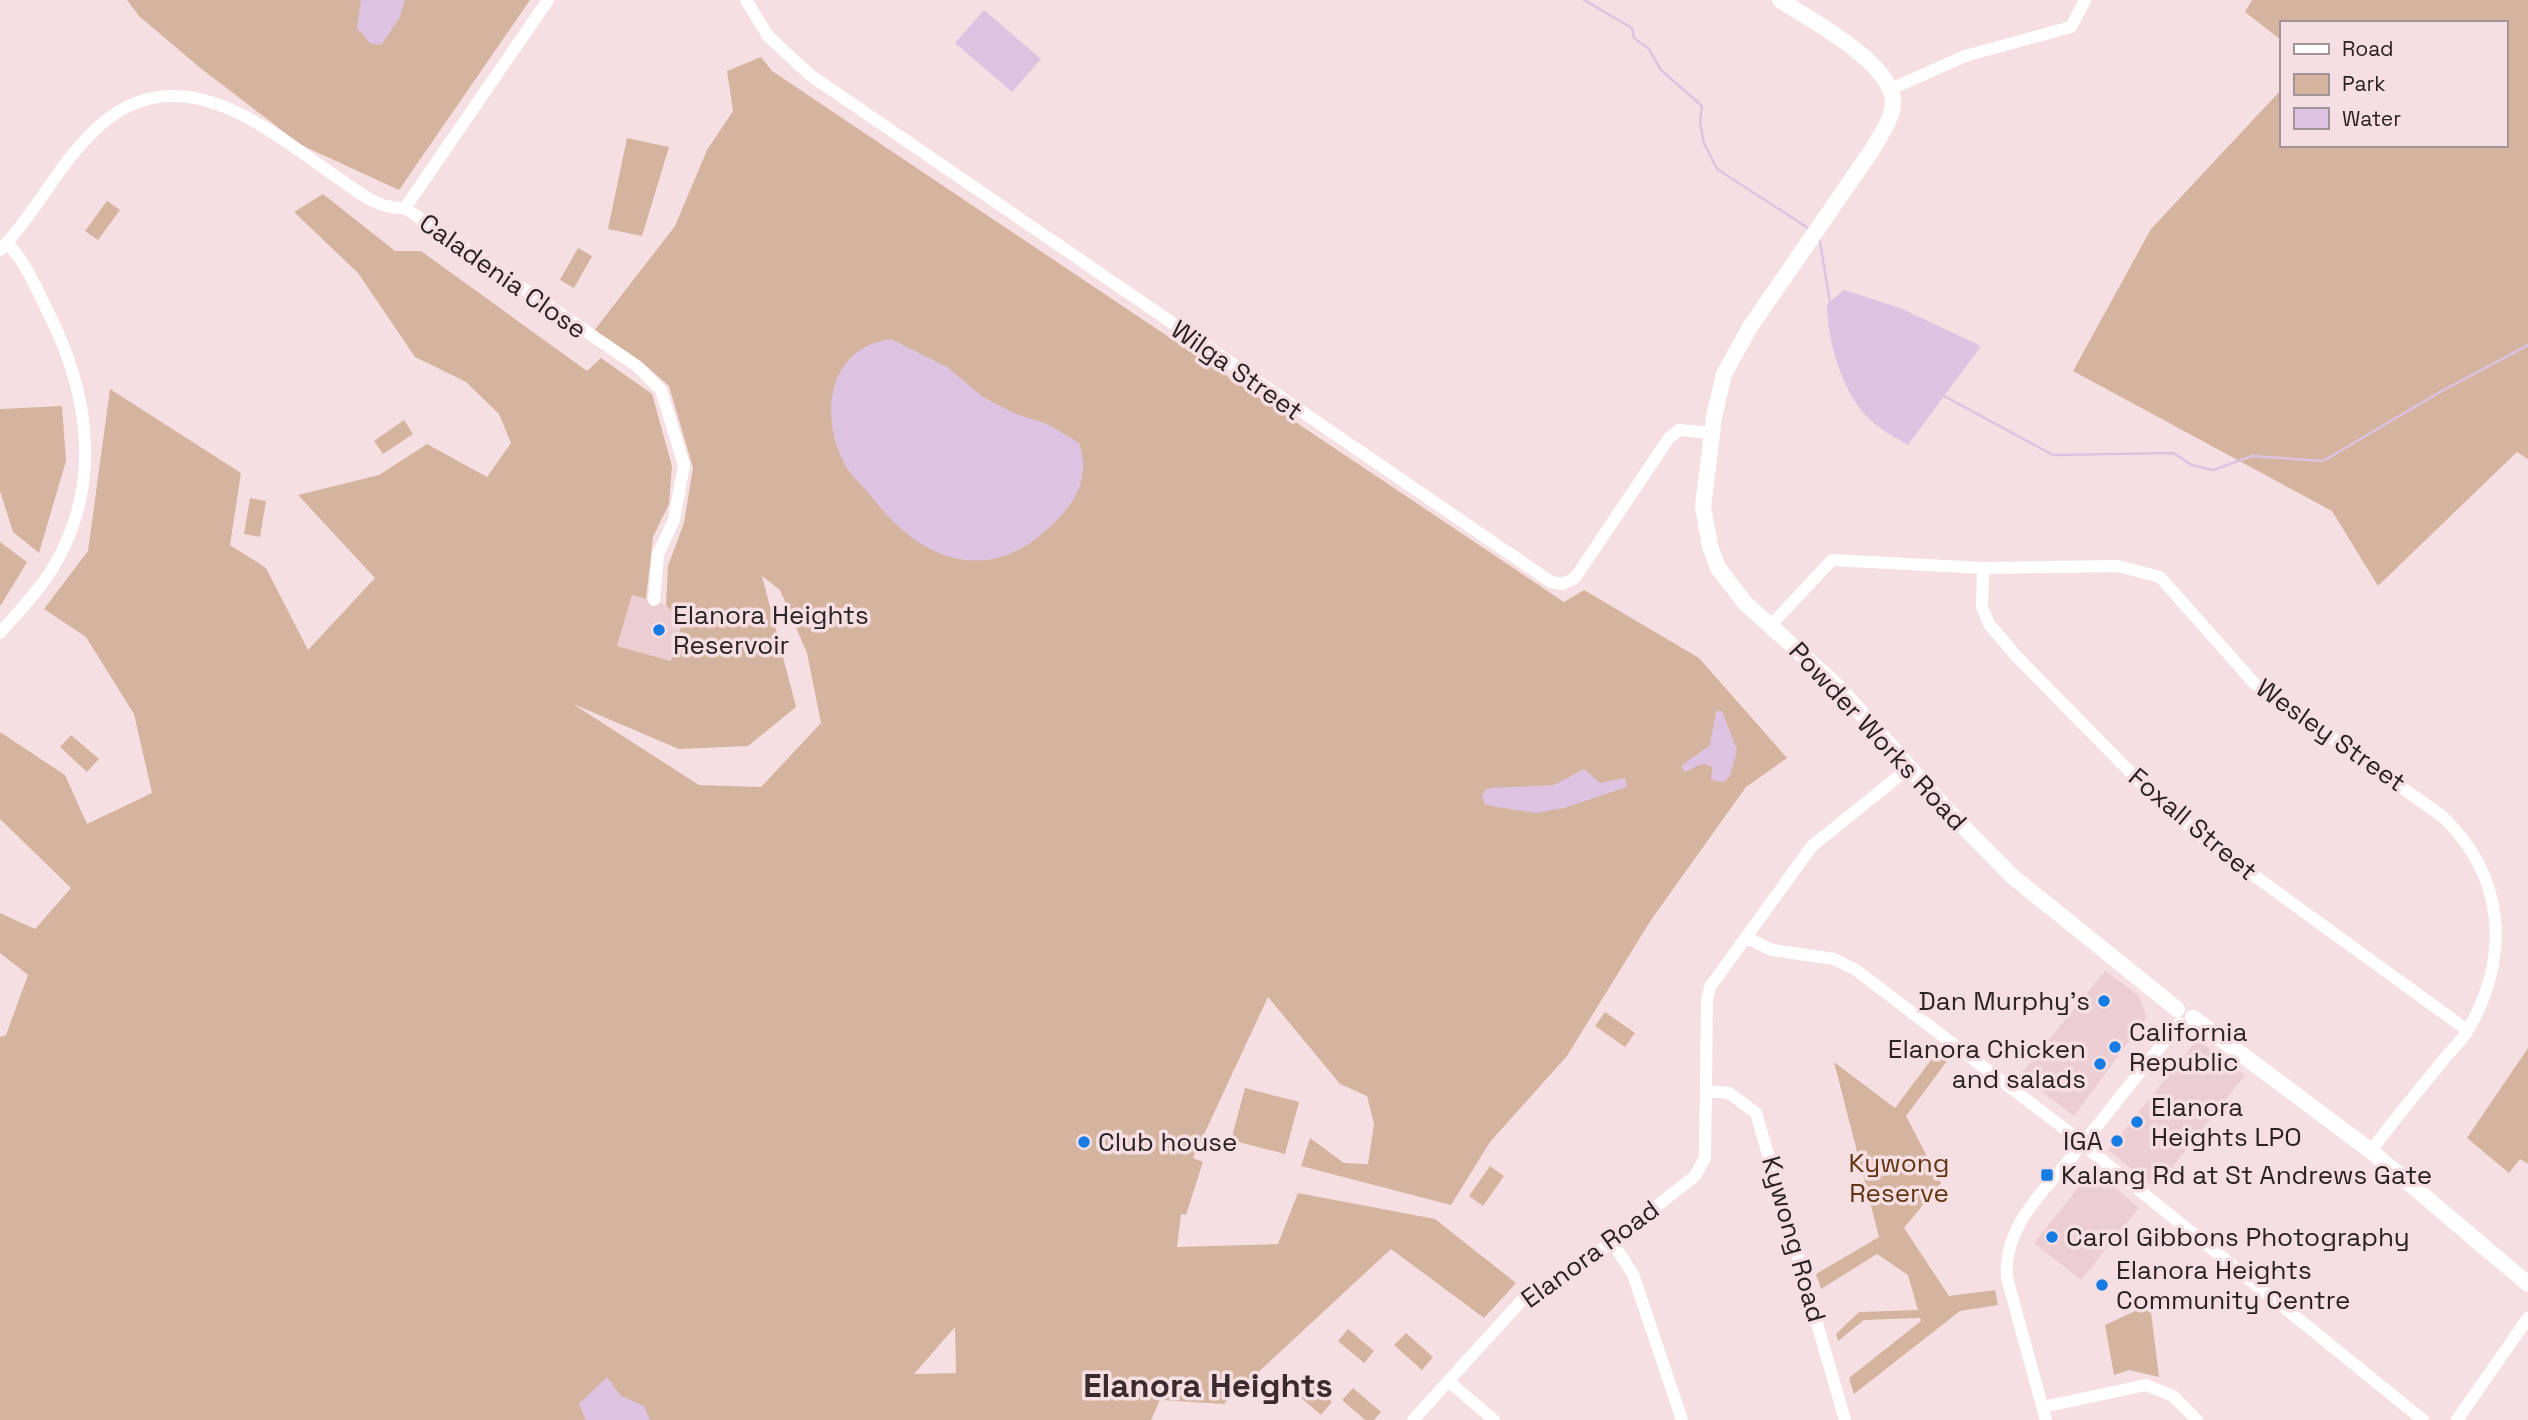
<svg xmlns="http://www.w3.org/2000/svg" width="2528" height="1420" viewBox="0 0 2528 1420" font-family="'Space Grotesk',sans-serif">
<rect width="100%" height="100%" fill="#f6dfe2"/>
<path fill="#ecced2" d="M632,595L666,605L682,622L672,661L617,646Z
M2105,971L2138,995L2147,1017L2074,1116L2020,1075Z
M2197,1040L2245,1075L2156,1188L2108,1150Z
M2098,1173L2139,1208L2081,1280L2034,1243L2089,1174Z"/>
<path fill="#d5b49f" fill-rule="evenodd" d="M127,0H530L399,190L301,145L199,67L139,16Z
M2252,0H2528V459L2517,452L2378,586L2332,511L2073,371L2151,229L2281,90V145H2505V23H2281V40L2245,12Z
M761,57L772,71L1564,602L1584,590L1699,658L1787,758L1746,787L1651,920L1567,1056L1490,1142L1451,1205L1301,1166L1310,1138L1344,1163L1368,1164L1374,1124L1367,1096L1340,1084L1268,997L1193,1158L1203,1162L1186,1215L1181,1214L1177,1247L1278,1244L1298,1193L1435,1219L1516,1283L1484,1318L1391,1249L1224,1404L1160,1400L1151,1420H0V1037L6,1035L28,975L0,953V913L35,929L71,888L0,819V732L65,775L87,824L152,793L134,714L86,637L44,609L88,551L110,389L241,473L230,545L266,568L308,650L375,578L298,495L379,475L427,444L487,477L511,443L499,414L466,382L415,357L358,273L294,212L323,194L395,251H421L587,371L601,358L652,394L672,466L669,504L653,537L646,599L632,595L617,646L671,661L682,622L666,605L668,566L684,523L693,468L669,386L644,364L593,332L675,226L707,150L733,111L727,71ZM762,576L780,590L807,653L821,723L761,787L699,785L573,704L679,749L748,746L796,707ZM955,1327L956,1373L915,1374H914Z
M627,138L669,147L642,236L608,229Z
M107,201L120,210L98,240L85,231Z
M578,248L592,256L574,288L560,280Z
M62,406L66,461L39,553L13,532L0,491V409Z
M404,420L413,434L383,454L374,441Z
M250,498L266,501L260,537L244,534Z
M0,542L27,562L1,605H0Z
M71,735L99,759L87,772L60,747Z
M1605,1012L1635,1033L1625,1047L1595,1026Z
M2528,1048V1164L2520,1159L2509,1173L2467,1138Z
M1937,1052L1947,1061L1906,1116L1941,1183L1904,1228L1949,1296L1995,1290L1998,1305L1960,1311L1854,1394L1849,1378L1921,1321L1920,1318L1864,1320L1838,1341L1836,1334L1859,1312L1918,1310L1908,1275L1877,1254L1821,1289L1816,1274L1879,1237L1834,1062L1895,1108Z
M1245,1088L1299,1102L1285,1154L1231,1140Z
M1490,1166L1504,1176L1483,1206L1469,1196Z
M2150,1304L2159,1377L2129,1370L2114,1375L2105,1325Z
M1348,1329L1374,1351L1364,1363L1338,1341Z
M1406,1333L1433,1357L1422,1370L1394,1345Z
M1304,1378L1332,1402L1321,1415L1293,1391Z
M1353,1388L1381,1412L1374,1420H1365L1342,1400Z"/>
<path fill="#ddc3e1" d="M361,0H405L399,19L381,45L370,43L357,28Z
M984,10L1041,59L1012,92L955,43Z
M1844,290L1900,308L1981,346L1908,445C1897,438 1885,432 1875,424C1844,400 1827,342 1827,304Z
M891,339L947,367L983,397L1016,414L1047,424L1079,443C1090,474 1078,500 1054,523C989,588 921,562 871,496C863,486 850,475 844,463C819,413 828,348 891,339Z
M1716,711H1722L1737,750L1730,776L1724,782L1711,780L1712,768C1702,759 1695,769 1685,772L1681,766L1710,745Z
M1584,769L1600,783L1625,778L1627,787L1564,808L1536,813L1491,806L1485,804L1482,797L1486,789L1492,788L1554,785Z
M607,1377L621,1396L644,1406L650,1420H586L579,1404Z"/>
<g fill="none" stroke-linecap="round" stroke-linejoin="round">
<path stroke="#ddc3e1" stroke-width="2.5" d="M1584,0L1632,28L1634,38L1649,49L1661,70L1702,106L1700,122L1704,143L1717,169L1811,230
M1819,236L1830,302
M1944,396L2053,455L2173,453L2192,465L2213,470L2252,456L2323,461L2440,392L2528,345"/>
<path stroke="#fff" stroke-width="12" d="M746,0L768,36L810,75L1551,582L1562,584L1575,578L1669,438L1679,430L1712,433
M1891,89L1965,56L2071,27L2085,0
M405,208L548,0
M0,250C40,209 63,153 109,118C189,58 274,134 338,178C360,193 377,209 405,208L637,366L661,390L684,465L674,520L658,554L654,600
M1983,568L1982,607L1989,624L2017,657L2139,781L2205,840L2467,1030
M1771,625L1832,560L1983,568L2118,566L2160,577L2254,683L2442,816C2505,876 2511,955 2468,1030C2461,1042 2449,1052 2441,1063C2417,1092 2393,1121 2371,1151
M0,633C17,613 37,593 51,571C102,489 91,399 50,316C38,292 26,262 7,243
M1747,938L1772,950L1834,959L1856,970L2074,1136
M1706,1091L1729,1093L1756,1113L1845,1420
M2089,1136L2179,1023
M2091,1151L2423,1420
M1612,1242L1633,1274L1682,1420
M1448,1381L1494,1420
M2043,1407L2146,1385L2173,1396L2197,1420
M1413,1420L1523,1299L1587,1261L1695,1176L1705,1158L1707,1000L1710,987L1812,846L1909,768
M2046,1420L2007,1278C2002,1227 2045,1190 2075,1153
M2457,1420L2528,1318"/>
<path stroke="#fff" stroke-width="16" d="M1780,0C1810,20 1896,64 1893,105C1891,121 1880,136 1872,150L1750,327L1724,374L1714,417L1703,507L1710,546L1718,568L1745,603L1838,687L1946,809L2013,877L2177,1009
M2193,1018L2371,1151L2528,1284"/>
</g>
<g fill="#167ce4" stroke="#f6dfe2" stroke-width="2.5">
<circle cx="659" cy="630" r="7"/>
<circle cx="2104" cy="1001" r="7"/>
<circle cx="2115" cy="1047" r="7"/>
<circle cx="2100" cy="1064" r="7"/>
<circle cx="2137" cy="1122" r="7"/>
<circle cx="2117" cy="1141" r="7"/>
<circle cx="1084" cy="1142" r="7"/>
<rect x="2040" y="1168" width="14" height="14" rx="3.5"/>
<circle cx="2052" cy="1237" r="7"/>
<circle cx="2102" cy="1285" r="7"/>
</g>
<g text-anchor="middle" stroke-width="7" stroke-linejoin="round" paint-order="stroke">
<g font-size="26" fill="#2a2223" stroke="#f6dfe2">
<text transform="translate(503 276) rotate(35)" y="9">Caladenia Close</text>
<text transform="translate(1237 370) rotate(35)" y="9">Wilga Street</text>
<text transform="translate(2331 735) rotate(35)" y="9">Wesley Street</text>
<text transform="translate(1878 736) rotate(47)" y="9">Powder Works Road</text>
<text transform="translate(2193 824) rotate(40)" y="9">Foxall Street</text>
<text transform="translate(1794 1239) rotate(74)" y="9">Kywong Road</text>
<text transform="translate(1590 1254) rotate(-36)" y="9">Elanora Road</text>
</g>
<g font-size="26" fill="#2a2223" stroke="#f6dfe2" text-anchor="start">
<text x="673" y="624">Elanora Heights<tspan x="673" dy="30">Reservoir</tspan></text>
<text x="2090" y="1010" text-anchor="end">Dan Murphy's</text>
<text x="2129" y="1041">California<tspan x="2129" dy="30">Republic</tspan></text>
<text x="2086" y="1058" text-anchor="end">Elanora Chicken<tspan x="2086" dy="30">and salads</tspan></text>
<text x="2151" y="1116">Elanora<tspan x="2151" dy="30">Heights LPO</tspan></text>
<text x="2103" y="1150" text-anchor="end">IGA</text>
<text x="1098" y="1151">Club house</text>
<text x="2061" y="1184">Kalang Rd at St Andrews Gate</text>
<text x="2066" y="1246">Carol Gibbons Photography</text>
<text x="2116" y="1279">Elanora Heights<tspan x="2116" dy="30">Community Centre</tspan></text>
</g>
<g font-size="26" fill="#623513" stroke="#f6dfe2">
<text x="1899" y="1172">Kywong<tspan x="1899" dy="30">Reserve</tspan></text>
</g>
<g font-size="33" font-weight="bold" fill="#3c2b2e" stroke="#f6dfe2">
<text x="1208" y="1397">Elanora Heights</text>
</g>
</g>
<rect x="2280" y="21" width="228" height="126" fill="#f6dfe2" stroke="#a49396" stroke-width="2"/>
<rect x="2294" y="44" width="35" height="10" fill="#ffffff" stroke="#a49396" stroke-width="2"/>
<text x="2342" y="56" font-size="21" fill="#2a2223">Road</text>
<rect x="2294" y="74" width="35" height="21" fill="#d5b49f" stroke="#a49396" stroke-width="2"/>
<text x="2342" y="91" font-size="21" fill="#2a2223">Park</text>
<rect x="2294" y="108" width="35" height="21" fill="#ddc3e1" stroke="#a49396" stroke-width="2"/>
<text x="2342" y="126" font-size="21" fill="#2a2223">Water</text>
</svg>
